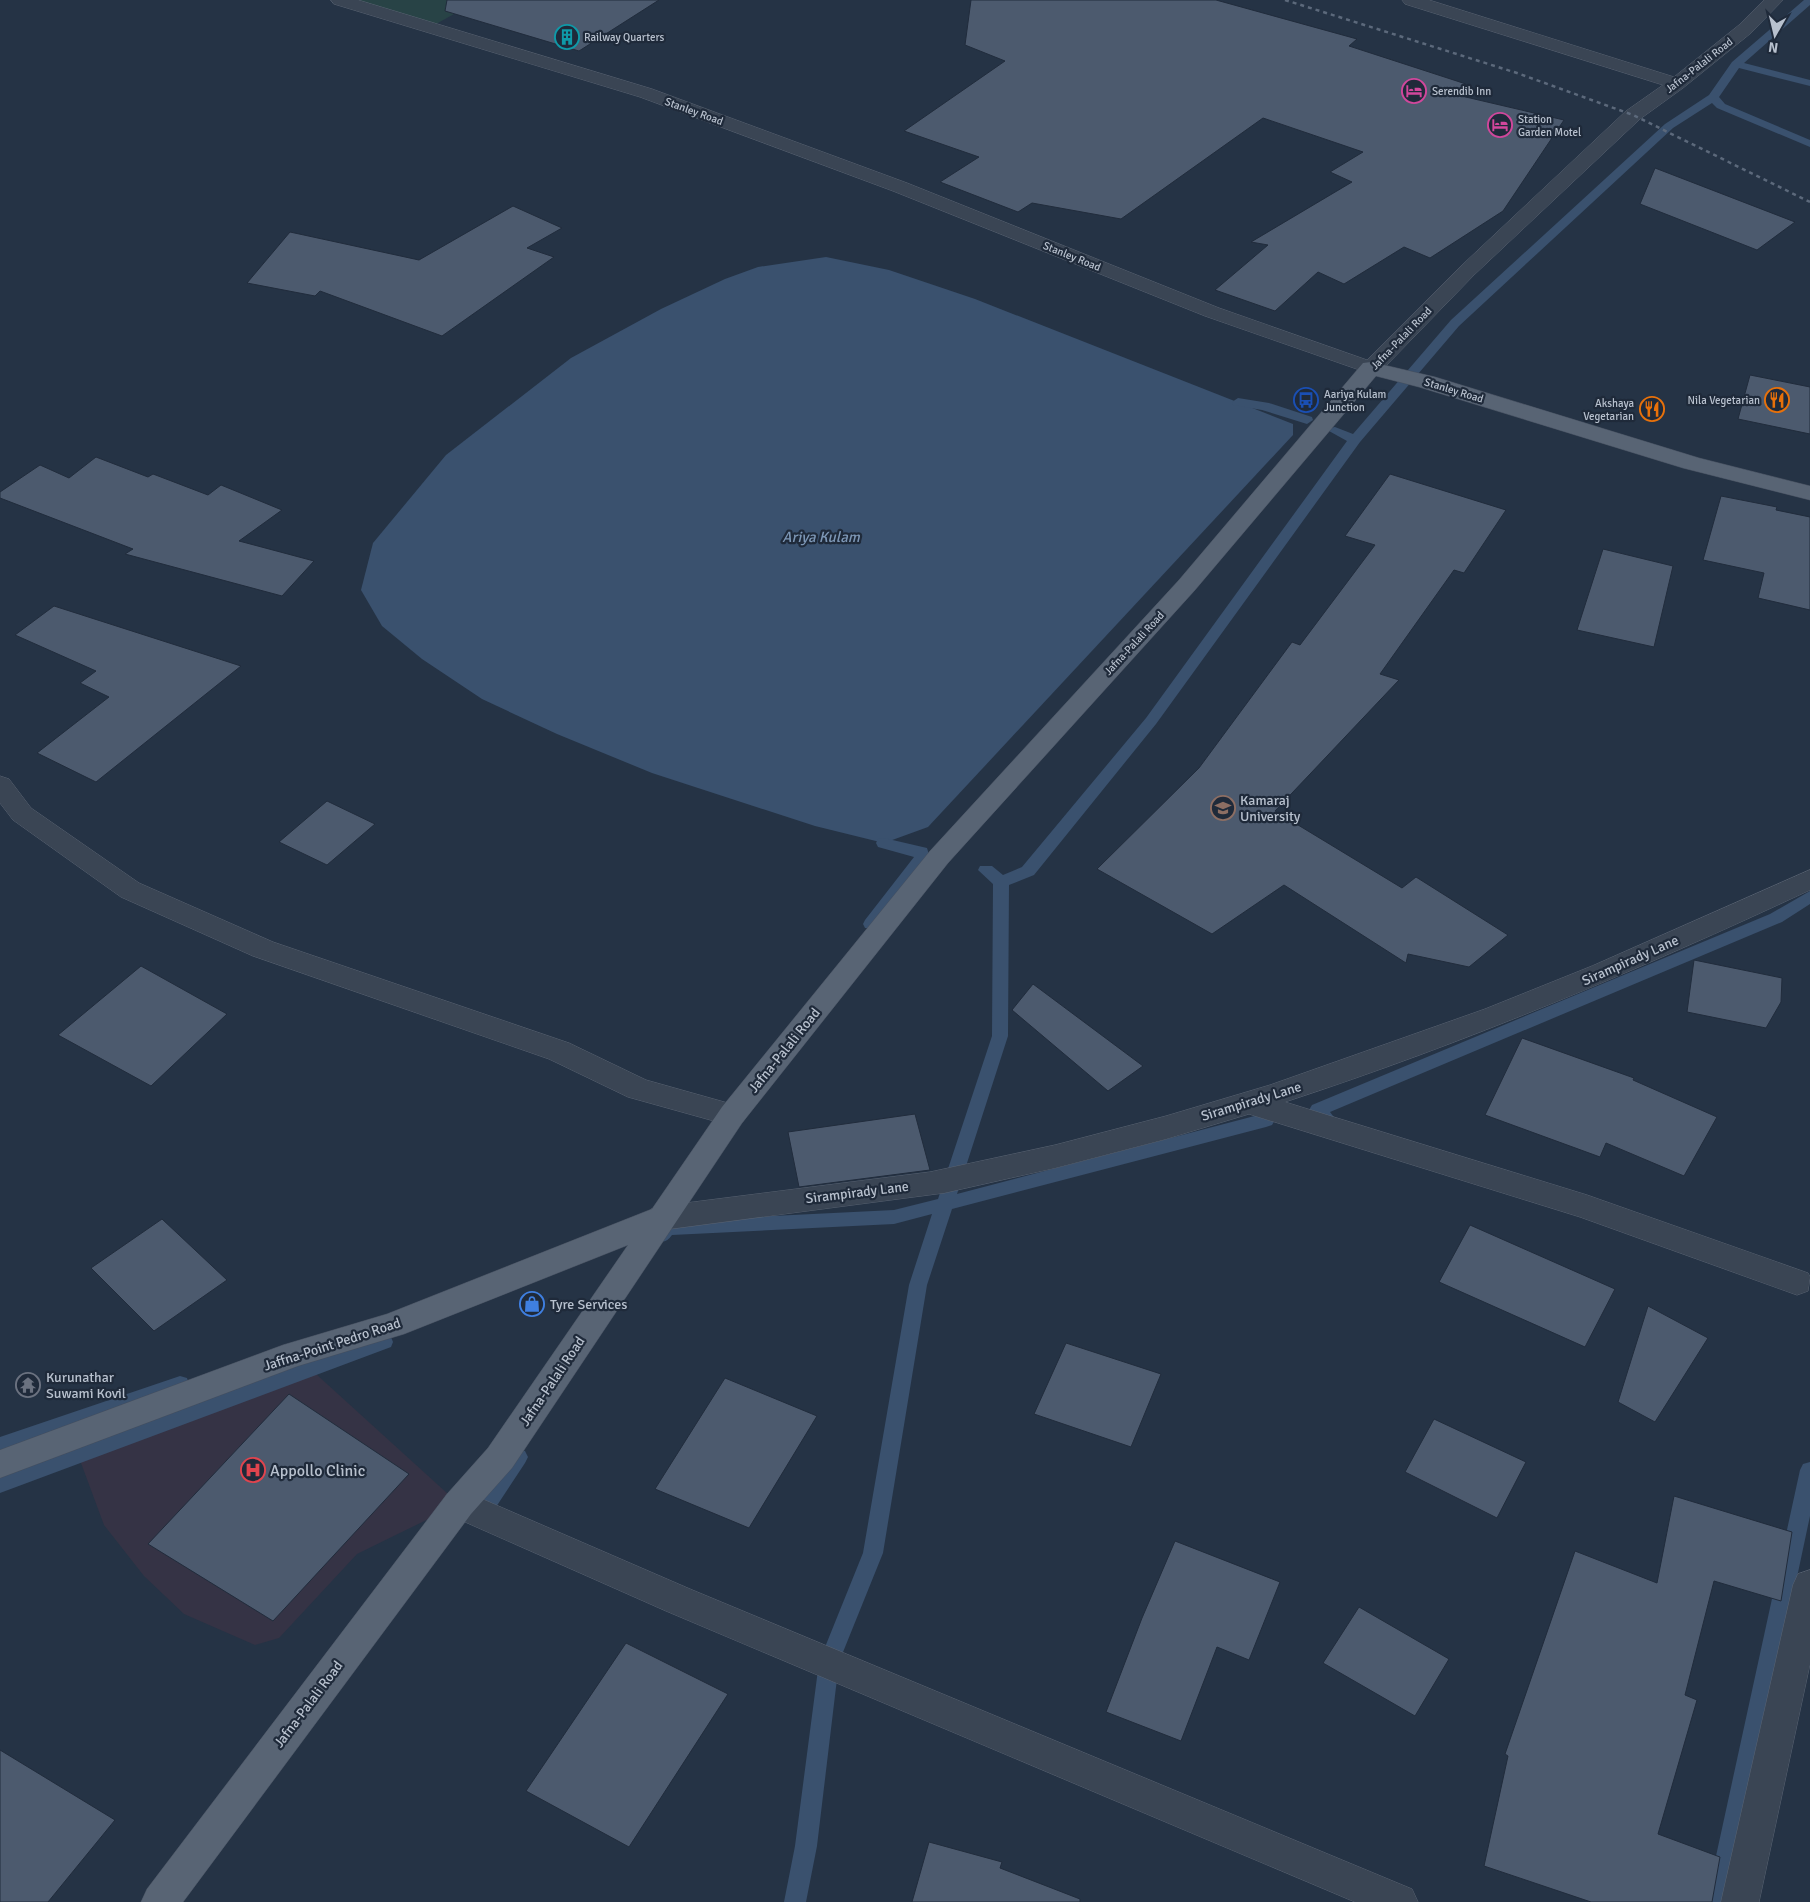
<svg xmlns="http://www.w3.org/2000/svg" width="1810" height="1902" viewBox="0 0 1810 1902" font-family="Signika,sans-serif">
<rect width="100%" height="100%" fill="#253345"/>
<path fill="#353345" d="M294,1354L459,1504L357,1554L279,1638L255,1645L184,1614L144,1576L104,1525L71,1436Z"/>
<path fill="#284346" d="M340,0H479L429,28Z"/>
<path fill="#3a516e" d="M826,257L889,270L975,299L1293,424V435L928,827L884,843L815,826L652,773L557,734L482,699L422,659L382,626L361,590L373,543L446,455L571,358L661,309L725,279L758,267Z"/>
<g fill="none" stroke-linecap="round" stroke-linejoin="round">
<path fill="#3a516e" fill-rule="evenodd" d="M1804,0H1810V5L1744,63L1810,80V86L1739,68L1719,97L1725,104L1810,140V147L1717,108L1712,103L1673,128L1459,326L1360,442L1156,724L1034,875L1009,885L1008,1036L957,1194L1266,1113L1272,1115L1275,1120L1272,1125L1266,1127L952,1209L927,1285L883,1553L839,1662L817,1846L806,1902H784L795,1846L819,1662L863,1553L909,1285L932,1214L894,1224L672,1235C667,1242 663,1243 656,1240L653,1235C657,1228 659,1223 667,1221L894,1210L938,1199L992,1036L993,884L978,870L980,866H992L1003,875L1022,867L1146,718L1347,441L1329,431L1330,428L1335,427L1353,434L1451,320L1665,124L1709,95L1732,62Z
M1238,398L1269,403L1312,417L1313,420L1307,424L1262,410L1233,405L1232,402Z
M884,838L927,848L930,858L877,928H865L863,924L865,920L914,857L878,847L876,843L878,839Z
M1810,891V904L1782,922L1330,1112L1343,1129L1340,1134C1326,1138 1316,1121 1309,1110L1312,1105L1770,914Z
M384,1334L391,1337L393,1342L391,1347L0,1493V1475Z
M180,1376L187,1378L189,1384L187,1390L0,1453V1437Z
M518,1449L525,1451L528,1457L525,1463L496,1507L489,1510L482,1507L479,1501L482,1495L511,1451Z
M1810,1462V1516L1728,1902H1706L1800,1470L1803,1464Z"/>
</g>
<path fill="#4c5a6e" stroke="#212c3c" d="M447,0H659L579,51L445,11Z
M971,0H1216L1357,39L1349,46L1466,84L1453,94L1564,120L1503,211L1430,258L1404,247L1344,284L1318,272L1275,311L1215,290L1268,245L1251,242L1352,182L1330,172L1363,152L1263,118L1121,219L1032,203L1018,212L940,182L979,157L904,131L1005,61L965,45Z
M1655,168L1795,222L1757,250L1640,204Z
M513,206L562,228L527,248L554,257L442,336L320,291L315,296L247,283L290,232L419,260Z
M1750,375L1810,387V434L1738,419Z
M96,457L148,477L153,474L208,495L221,485L282,510L239,541L314,561L282,596L125,554L133,549L0,498V492L40,465L69,478Z
M1390,474L1506,510L1464,573L1454,570L1380,674L1399,680L1275,811L1402,888L1416,877L1508,935L1469,967L1408,954L1406,963L1284,885L1212,934L1097,869L1199,768L1292,642L1300,645L1375,545L1345,536Z
M1721,496L1777,507L1776,510L1810,517V610L1758,598L1764,573L1703,560Z
M1603,549L1673,566L1654,647L1577,630Z
M54,606L241,666L96,782L37,753L109,697L80,683L96,671L15,635Z
M327,801L375,824L327,865L279,842Z
M1694,960L1782,978L1781,1002L1766,1028L1687,1012Z
M141,966L227,1014L151,1086L58,1035Z
M1033,984L1143,1066L1108,1091L1012,1010Z
M1522,1038L1634,1078L1633,1080L1717,1117L1684,1176L1606,1143L1600,1157L1485,1115Z
M915,1114L930,1170L799,1187L788,1132Z
M162,1219L227,1280L154,1331L91,1268Z
M1470,1225L1615,1289L1585,1347L1439,1282Z
M1648,1306L1708,1338L1655,1422L1618,1402Z
M1066,1343L1161,1374L1131,1447L1034,1414Z
M725,1378L817,1416L749,1528L655,1489Z
M289,1394L409,1474L273,1621L148,1544Z
M1434,1419L1526,1462L1497,1518L1405,1472Z
M1674,1496L1792,1532L1781,1601L1714,1581L1685,1695L1697,1700L1658,1834L1720,1857L1712,1902H1591L1484,1866L1508,1756L1505,1754L1575,1551L1657,1583Z
M1175,1541L1280,1582L1249,1660L1217,1647L1181,1741L1106,1712L1142,1618Z
M1359,1607L1449,1659L1415,1716L1323,1663Z
M626,1643L728,1694L629,1847L526,1791Z
M0,1750L115,1820L48,1902H0Z
M929,1842L1002,1862L1000,1868L1080,1899V1902H912Z"/>
<g fill="none" stroke-linecap="round" stroke-linejoin="round">
<defs>
<path id="minor" d="M331,0H358L652,89L907,183L1219,308L1367,360L1460,267L1626,111L1663,85L1405,4L1402,0H1429L1674,77L1739,25L1764,0H1783L1751,33L1683,88L1640,119L1474,275L1379,373L1371,374L1205,316L893,191L640,97L334,4Z
M0,776L9,779L31,808L139,883L273,942L569,1043L646,1080L742,1107L747,1115L742,1123L732,1126L628,1097L549,1059L253,956L121,897L13,820L0,803Z
M1810,870V890C1639,970 1465,1043 1285,1102L1587,1195L1808,1273L1810,1277L1808,1291L1797,1295L1580,1217L1249,1114L1166,1139L1055,1168L944,1193L662,1230L651,1227L647,1218L651,1209L662,1206L930,1172L1055,1145L1166,1116L1270,1085L1485,1009L1592,966Z
M459,1489L690,1589L1412,1889L1418,1902H1355L666,1611L447,1514L442,1504L447,1494Z
M1810,1570V1664L1759,1902H1721L1793,1585L1798,1574Z"/>
<path id="major" d="M1371,362L1435,377L1699,458L1810,486V500L1683,468L1419,387L1376,376L1195,590L948,863L742,1123L512,1468L471,1514L183,1902H141L147,1889L447,1494L488,1448L628,1245L404,1334L298,1366L0,1478V1450L283,1345L387,1314L652,1209L722,1107L930,851L1179,580L1363,363Z"/>
</defs>
<use href="#minor" stroke="#596372" stroke-width="1"/>
<use href="#major" stroke="#444e5e" stroke-width="1"/>
<use href="#minor" fill="#3a4554" fill-rule="evenodd"/>
<use href="#major" fill="#586474" fill-rule="evenodd"/>
<path stroke="#5c697b" stroke-width="2.5" stroke-dasharray="4 4" stroke-linecap="butt" d="M1285,0L1517,73L1633,115L1810,202"/>
</g>
<defs>
<symbol id="building-ring" viewBox="-11 -11 22 22"><circle r="9.5" fill="#1f2a3a" stroke="#0f9aa8" stroke-width="1.5"/><path d="M-4-6H4V6H1V3H-1V6H-4ZM-2.5-4.3h1.7v1.8h-1.7ZM.8-4.3h1.7v1.8H.8ZM-2.5-1h1.7V.8h-1.7ZM.8-1h1.7V.8H.8Z" fill="#0f9aa8"/></symbol>
<symbol id="hotel-ring" viewBox="-11 -11 22 22"><circle r="9.5" fill="#1f2a3a" stroke="#d1479c" stroke-width="1.5"/><path d="M-6-4.5h1.5V1H6V5H4.5V3h-9V5H-6ZM-4 0a1.8 1.8 0 1 1 3.6 0ZM.5 0V-2.5h3Q6-2.5 6 0Z" fill="#d1479c"/></symbol>
<symbol id="bus-ring" viewBox="-11 -11 22 22"><circle r="9.5" fill="#1f2a3a" stroke="#1a4fb4" stroke-width="1.5"/><path d="M-5-6H5V4H4V6H2V4H-2V6H-4V4H-5ZM-3.5-4V0h7V-4ZM-3.5 1.2v1.5H-2V1.2ZM2 1.2v1.5H3.5V1.2Z" fill="#1a4fb4"/></symbol>
<symbol id="restaurant-ring" viewBox="-11 -11 22 22"><circle r="9.5" fill="#1f2a3a" stroke="#e8710a" stroke-width="1.5"/><path d="M-5-6h1v4h1v-4h1v4h1v-4h1v5L-1.5 .5V6h-2V.5L-5-1ZM5-6V6H3V1.5H1.5Q1.5-4 5-6Z" fill="#e8710a"/></symbol>
<symbol id="university-ring" viewBox="-11 -11 22 22"><circle r="9.5" fill="#1f2a3a" stroke="#8d6e63" stroke-width="1.5"/><path d="M0-5L7-2L0 1L-7-2ZM-4 1L0 2.5L4 1V4Q0 6-4 4Z" fill="#8d6e63"/></symbol>
<symbol id="shop-ring" viewBox="-11 -11 22 22"><circle r="9.5" fill="#1f2a3a" stroke="#3f7fe0" stroke-width="1.5"/><path d="M-5-2.5h2.3a2.7 3.5 0 0 1 5.4 0H5L5.5 6h-11ZM-1.5-2.5h3a1.5 2.3 0 0 0-3 0Z" fill="#3f7fe0"/></symbol>
<symbol id="temple-ring" viewBox="-11 -11 22 22"><circle r="9.5" fill="#1f2a3a" stroke="#6b7280" stroke-width="1.5"/><path d="M0-6L5-2H3V0L6.5 2.5H4V6H1.5V3h-3V6H-4V2.5H-6.5L-3 0V-2H-5Z" fill="#6b7280"/></symbol>
<symbol id="hospital-ring" viewBox="-11 -11 22 22"><circle r="9.5" fill="#1f2a3a" stroke="#e0444e" stroke-width="1.5"/><path d="M-5-5h3v3.5h4V-5h3V5h-3V1.5h-4V5h-3Z" fill="#e0444e"/></symbol>
</defs>
<g fill-rule="evenodd">
<use href="#building-ring" x="553" y="23" width="28" height="28"/>
<use href="#hotel-ring" x="1400" y="77" width="28" height="28"/>
<use href="#hotel-ring" x="1486" y="111" width="28" height="28"/>
<use href="#bus-ring" x="1292" y="386" width="28" height="28"/>
<use href="#restaurant-ring" x="1763" y="386" width="28" height="28"/>
<use href="#restaurant-ring" x="1638" y="395" width="28" height="28"/>
<use href="#university-ring" x="1209" y="794" width="28" height="28"/>
<use href="#shop-ring" x="518" y="1290" width="28" height="28"/>
<use href="#temple-ring" x="14" y="1371" width="28" height="28"/>
<use href="#hospital-ring" x="239" y="1456" width="28" height="28"/>
</g>
<g text-anchor="middle" stroke-width="4.5" stroke-linejoin="round" paint-order="stroke">
<g font-size="11" fill="#b8c1ce" stroke="#1f2a3a" text-anchor="start">
<text x="584" y="41">Railway Quarters</text>
<text x="1432" y="95">Serendib Inn</text>
<text x="1518" y="123">Station<tspan x="1518" dy="13">Garden Motel</tspan></text>
<text x="1324" y="398">Aariya Kulam<tspan x="1324" dy="13">Junction</tspan></text>
<text x="1760" y="404" text-anchor="end">Nila Vegetarian</text>
<text x="1634" y="407" text-anchor="end">Akshaya<tspan x="1634" dy="13">Vegetarian</tspan></text>
</g>
<g font-size="11" fill="#b8c1ce" stroke="#1f2a3a">
<text transform="translate(1699 65) rotate(-38)" y="4">Jafna-Palali Road</text>
<text transform="translate(694 111) rotate(20)" y="4">Stanley Road</text>
<text transform="translate(1072 256) rotate(22)" y="4">Stanley Road</text>
<text transform="translate(1401 338) rotate(-46)" y="4">Jafna-Palali Road</text>
<text transform="translate(1454 390) rotate(17)" y="4">Stanley Road</text>
<text transform="translate(1134 643) rotate(-47)" y="4">Jafna-Palali Road</text>
</g>
<g font-size="14" fill="#b8c1ce" stroke="#1f2a3a" text-anchor="start">
<text x="1240" y="805">Kamaraj<tspan x="1240" dy="16">University</tspan></text>
<text x="550" y="1309">Tyre Services</text>
<text x="46" y="1382">Kurunathar<tspan x="46" dy="16">Suwami Kovil</tspan></text>
</g>
<g font-size="14" fill="#b8c1ce" stroke="#1f2a3a">
<text transform="translate(1630 960) rotate(-24)" y="5">Sirampirady Lane</text>
<text transform="translate(784 1050) rotate(-51)" y="5">Jafna-Palali Road</text>
<text transform="translate(1251 1101) rotate(-17)" y="5">Sirampirady Lane</text>
<text transform="translate(857 1192) rotate(-7)" y="5">Sirampirady Lane</text>
<text transform="translate(332 1344) rotate(-18)" y="5">Jaffna-Point Pedro Road</text>
<text transform="translate(552 1381) rotate(-56)" y="5">Jafna-Palali Road</text>
<text transform="translate(308 1704) rotate(-53)" y="5">Jafna-Palali Road</text>
</g>
<g font-size="15" font-style="italic" fill="#7d97b6" stroke="#1f2a3a">
<text x="821" y="542">Ariya Kulam</text>
</g>
<g font-size="16" fill="#b8c1ce" stroke="#1f2a3a" text-anchor="start">
<text x="270" y="1476">Appollo Clinic</text>
</g>
</g>
<g transform="translate(1775 35) rotate(188)" stroke="#1f2a3a" stroke-width="4" paint-order="stroke">
<path d="M0-4L9 19L0 12L-9 19Z" fill="#b8c1ce"/>
<text y="-8" font-size="14" font-weight="bold" text-anchor="middle" fill="#b8c1ce">N</text>
</g>
</svg>
